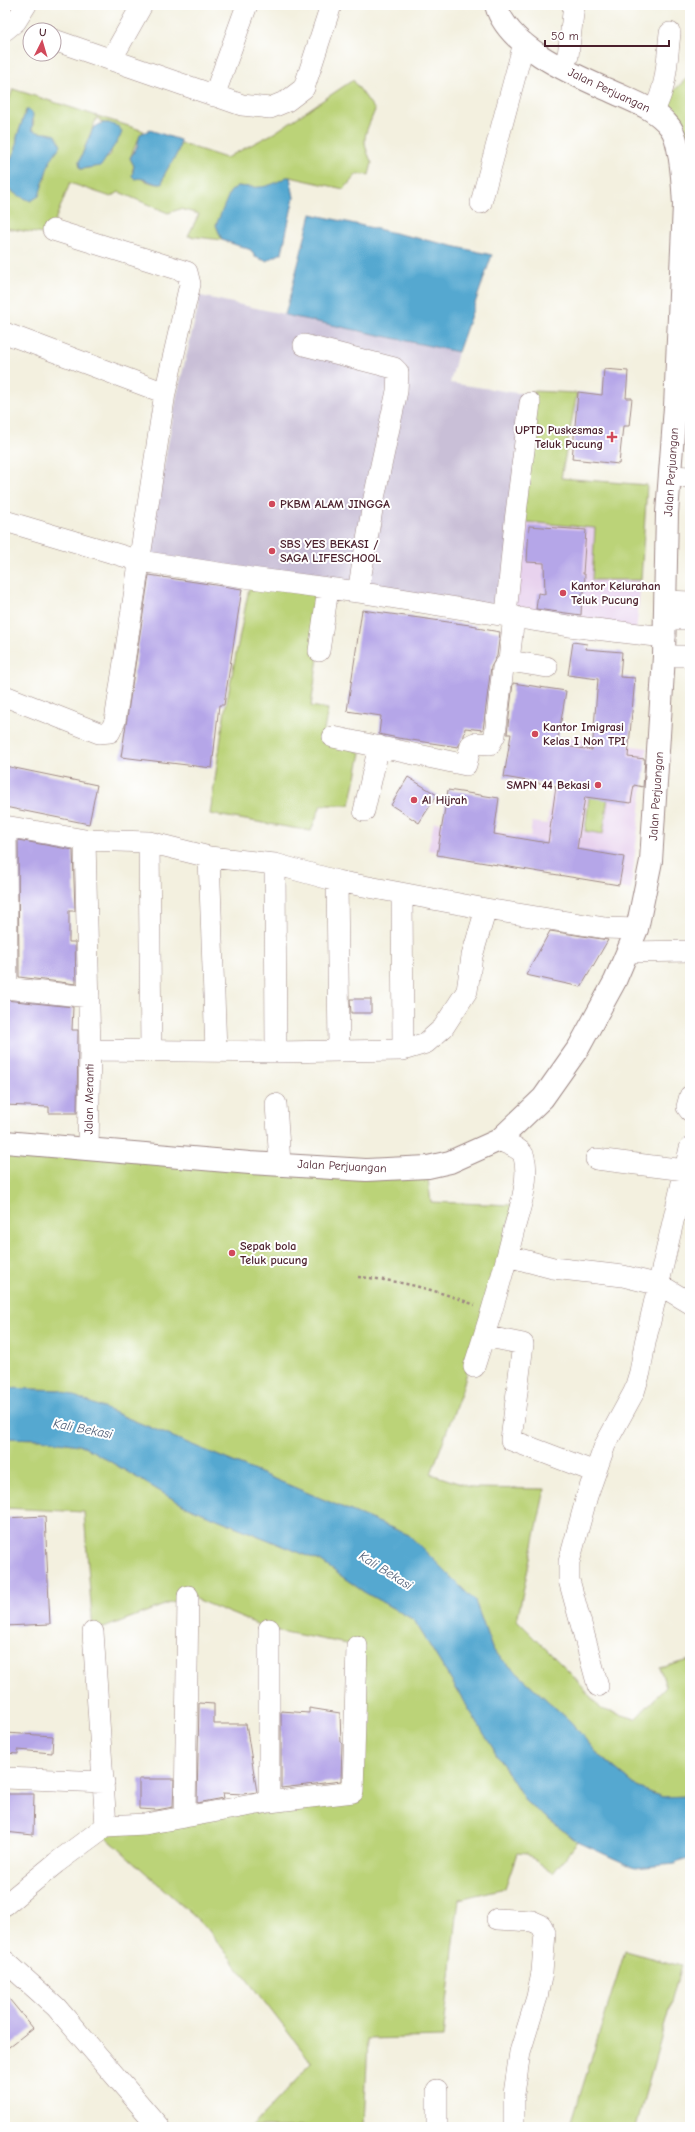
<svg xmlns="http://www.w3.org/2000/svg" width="695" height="2132" viewBox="0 0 695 2132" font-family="'Comic Neue',sans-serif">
<rect width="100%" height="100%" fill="#fff"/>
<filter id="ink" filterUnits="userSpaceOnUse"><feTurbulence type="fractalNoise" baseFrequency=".025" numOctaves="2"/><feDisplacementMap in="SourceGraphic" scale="8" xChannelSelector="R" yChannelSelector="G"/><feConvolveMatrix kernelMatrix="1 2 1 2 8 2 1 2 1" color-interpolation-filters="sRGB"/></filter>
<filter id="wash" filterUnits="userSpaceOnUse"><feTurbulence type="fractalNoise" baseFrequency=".012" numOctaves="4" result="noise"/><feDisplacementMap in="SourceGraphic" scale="16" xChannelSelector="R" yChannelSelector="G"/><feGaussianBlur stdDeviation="0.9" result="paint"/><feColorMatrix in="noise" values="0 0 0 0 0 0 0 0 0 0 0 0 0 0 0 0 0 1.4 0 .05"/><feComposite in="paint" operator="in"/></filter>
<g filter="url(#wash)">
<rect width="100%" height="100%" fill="#f3f0df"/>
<path fill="#e8d2ee" d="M515,521L595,528L592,580H641L636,633L506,615Z
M561,736L647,748L631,890L428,850L434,822L530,837L532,822L547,824Z"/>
<path fill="#c9bfd7" d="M196,295L458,352L450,383L517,393H527L501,608L147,558L177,395L199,303Z"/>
<path fill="#bbd378" stroke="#827952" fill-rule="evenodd" d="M690,75V153L684,127L659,105Z
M353,80L375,110C365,135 360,138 372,163L369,175L357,174L344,189L290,177L273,186L261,188L237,186L216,225L222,240L188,236L199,214L180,209L168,213L119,192L111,197L70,183L49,235L5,228V186L17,195L31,201L45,179L47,166L54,152L61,146L49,133L41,134L32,130L34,121L26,110L17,137L16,148L7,167L5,179V111L13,89L144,131C140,134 132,153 130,158L134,166L132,171C140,179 151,185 162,184C163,169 178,159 180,143L226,158L274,133ZM97,117L102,123H109L111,154C103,163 92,169 80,169L79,162Z
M533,391L577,393L561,478L647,485L641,580H592L595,528L515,521Z
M251,578L328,589L311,706L328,709L322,741L339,743L361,753L350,805H321L311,831L210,814L225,710Z
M591,780L610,782L603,834L585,831Z
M5,1154L427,1171L431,1202L514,1205L462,1390L431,1474L473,1488L545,1489L517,1620L572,1675L601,1709L635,1719L666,1687L660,1668L690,1660V1796L662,1797L637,1787L596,1752L571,1722L493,1651L475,1601L409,1535L60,1390L5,1388Z
M5,1438L42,1439L84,1446L183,1505L320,1561L364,1592L414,1620L526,1802L578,1842L553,1873L527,1854L517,1853L505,1888L459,1899L443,2037L368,2039L364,2127H252L312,2063L206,1927L99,1831L353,1792L357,1646L269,1629L188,1596L93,1632L84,1512L5,1508Z
M625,1951L681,1966L636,2127H570Z"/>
<path fill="#54a8d0" stroke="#4f647e" d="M26,110H30L33,114L32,130C41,134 47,132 56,135L61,146C47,160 45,178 39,196L31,201L17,195L5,186L7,167L16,148L17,137Z
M102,123H109L119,127L122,132L120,137L101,166L80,169L79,162L93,128Z
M150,130L180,140C181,157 163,168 162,184C152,185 144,176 135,179L132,176L134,166L130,158L137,147L140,134Z
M286,177H290L294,197L282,253L266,261L255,257L251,250L222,240L216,225L230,192L237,186C258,188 267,189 286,177Z
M311,214L492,255L458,352L285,315Z
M5,1388L60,1390L409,1535L475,1601L493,1651L571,1722L596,1752L637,1787L662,1797L690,1796V1857L675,1864L635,1868L578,1842L526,1802L414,1620L364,1592L320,1561L183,1505L84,1446L42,1439L5,1438Z"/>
<g id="blocks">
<path fill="#b5a6e8" d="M604,369L628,371L626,398H632L629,426H623L619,464L572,459L578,392L602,395Z
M529,526L586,530L583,574H585L584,593H582L581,615L536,609L538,593L545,594L544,563L527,562Z
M149,575L242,589L224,705H219L212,768L121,757Z
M362,610L477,626V628L500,632L497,656L491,667L483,730L465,728L464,736L458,747L398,738L379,734L381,716L347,711Z
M573,642L587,644L586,649L622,652L620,677L635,678L628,757L645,759L643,787L634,785L631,803L585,797L577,849L624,857L619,885L437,855L448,790L499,798L494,834L548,843L556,786L504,777L511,734H507L513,683L566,691L557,745L592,750L598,679L568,675Z
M5,766L97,785L89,824L5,807Z
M408,777L437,795L419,823L391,805Z
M18,840L73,850L75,911H69V942H75L76,984L19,977Z
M550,931L608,940L581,987L526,975Z
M350,999H371V1013H351Z
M5,1000L73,1007L72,1030H78L77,1113H49V1107L5,1105Z
M45,1516L50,1624L5,1626V1518Z
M199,1703L214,1704V1724H246L257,1792L243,1794L223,1793L224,1798L197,1803Z
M309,1708L340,1713L341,1743H342L341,1781L281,1788V1711L309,1713Z
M6,1733L53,1736L52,1753L18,1750V1754L5,1753Z
M139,1779H174L173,1807L157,1810L139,1809Z
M5,1794H34L33,1835L5,1832Z
M5,1994L33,2028L5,2050Z"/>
</g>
</g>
<g filter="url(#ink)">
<use href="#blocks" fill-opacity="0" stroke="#9e8885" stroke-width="1"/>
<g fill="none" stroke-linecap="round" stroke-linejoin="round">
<defs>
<path id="minor" d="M5,30L16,21L26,5
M54,40L242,105L270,108L287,101L304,88L331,5
M111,60L142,5
M560,67L568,56L574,5
M214,96L247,5
M654,110C667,87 667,59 670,33
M481,203L524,43
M5,333L165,393
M304,345L394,368L398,372L397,391L374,498L358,592
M675,407L690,408
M671,476L690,477
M5,521L140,561L251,578L358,592L569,626L665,637
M667,601L690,602
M506,615L515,521L530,403
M666,619H690
M319,651L328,589
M664,656H690
M509,661L547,667
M5,696L99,733L110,732L115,721L165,393L190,284L187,272L53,230
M333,737L466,765L471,745L475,743L490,744L495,735L503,668L509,661L514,616
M364,811L379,746
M5,826L85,840L149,842L209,857L275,864L337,881L486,909L605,928L637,929
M6,826L7,988
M85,840L90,1050L276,1052L403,1050L426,1043L443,1028L467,991L472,956L486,909
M149,842L151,1050
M209,857L216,1051
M275,864L276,1052
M337,881L339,1051
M402,894L403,1050
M627,952L690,951
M5,988L89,997
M690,1096L687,1107L690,1111
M276,1104L280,1163
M88,1148L90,1050
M596,1159L685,1170
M508,1256L553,1268L623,1276L660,1285L690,1303
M484,1336L523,1344L511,1440L595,1472
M474,1367C489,1321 503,1275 514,1229C520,1208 530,1178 524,1157C522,1148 506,1144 499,1140
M269,1629V1802
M93,1632L106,1826
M598,1686L569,1580V1562L587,1496L605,1445L634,1392L640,1372L645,1343L690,1148
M5,1778L104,1782
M185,1816L188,1596
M5,1905L56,1863L106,1826L145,1824L269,1802L353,1792L357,1646
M497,1919L532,1921L541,1925L545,1933L542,1972L537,1997L520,2052L514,2094V2127
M5,1961L56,2007L159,2127
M437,2127V2090"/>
<path id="major" d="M5,1142L250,1163L366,1170L428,1167L450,1162L499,1140L543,1098L579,1047L615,981L637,929L651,861L664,656L667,513L675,407L684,205C683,187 681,141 670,127C656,109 635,102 615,93C577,76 508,49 496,5"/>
</defs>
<use href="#minor" stroke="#9e8885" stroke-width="22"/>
<use href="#major" stroke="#9e8885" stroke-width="24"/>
<path stroke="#9e8885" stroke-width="2.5" stroke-dasharray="3 3" stroke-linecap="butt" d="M358,1277C398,1280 437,1290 475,1305"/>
<use href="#minor" stroke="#fff" stroke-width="21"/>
<use href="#major" stroke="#fff" stroke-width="22"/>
</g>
</g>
<g fill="#d1495b" stroke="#fff" stroke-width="1.5">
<path d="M610 431h4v4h4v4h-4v4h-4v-4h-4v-4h4z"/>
<circle cx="272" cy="504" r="4"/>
<circle cx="272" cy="551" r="4"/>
<circle cx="563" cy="593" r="4"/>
<circle cx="535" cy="734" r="4"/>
<circle cx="598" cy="785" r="4"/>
<circle cx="414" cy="800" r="4"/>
<circle cx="232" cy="1253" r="4"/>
</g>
<g text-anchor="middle" stroke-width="4" stroke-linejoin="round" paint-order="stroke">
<g font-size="12" fill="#4a1f2b" stroke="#fff">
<text transform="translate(609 90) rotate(25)" y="4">Jalan Perjuangan</text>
<text transform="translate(671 472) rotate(-86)" y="4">Jalan Perjuangan</text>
<text transform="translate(656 796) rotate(-86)" y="4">Jalan Perjuangan</text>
<text transform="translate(89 1099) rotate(-89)" y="4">Jalan Meranti</text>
<text transform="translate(342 1166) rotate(3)" y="4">Jalan Perjuangan</text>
</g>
<g font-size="12" font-weight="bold" fill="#4a1f2b" stroke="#fff" text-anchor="start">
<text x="603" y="434" text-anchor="end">UPTD Puskesmas<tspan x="603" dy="14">Teluk Pucung</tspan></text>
<text x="280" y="508">PKBM ALAM JINGGA</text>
<text x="280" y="548">SBS YES BEKASI /<tspan x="280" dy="14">SAGA LIFESCHOOL</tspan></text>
<text x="571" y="590">Kantor Kelurahan<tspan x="571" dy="14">Teluk Pucung</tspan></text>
<text x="543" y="731">Kantor Imigrasi<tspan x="543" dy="14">Kelas I Non TPI</tspan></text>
<text x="590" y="789" text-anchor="end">SMPN 44 Bekasi</text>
<text x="422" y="804">Al Hijrah</text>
<text x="240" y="1250">Sepak bola<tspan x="240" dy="14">Teluk pucung</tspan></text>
</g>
<g font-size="13" font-style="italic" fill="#4e5d75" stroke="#fff">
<text transform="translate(83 1428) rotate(11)" y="5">Kali Bekasi</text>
<text transform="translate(386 1570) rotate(32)" y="5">Kali Bekasi</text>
</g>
</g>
<rect width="695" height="2132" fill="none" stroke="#fff" stroke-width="20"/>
<g transform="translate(42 42) rotate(5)"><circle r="19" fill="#ffffff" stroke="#b7a5aa"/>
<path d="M0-3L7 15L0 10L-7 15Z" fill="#d1495b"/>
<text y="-6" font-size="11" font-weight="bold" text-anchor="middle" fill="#4a1f2b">U</text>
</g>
<path d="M545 40v6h124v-6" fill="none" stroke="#4a1f2b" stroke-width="2"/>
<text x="551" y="40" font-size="12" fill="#4a1f2b" stroke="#ffffff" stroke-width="3" paint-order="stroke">50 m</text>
</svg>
